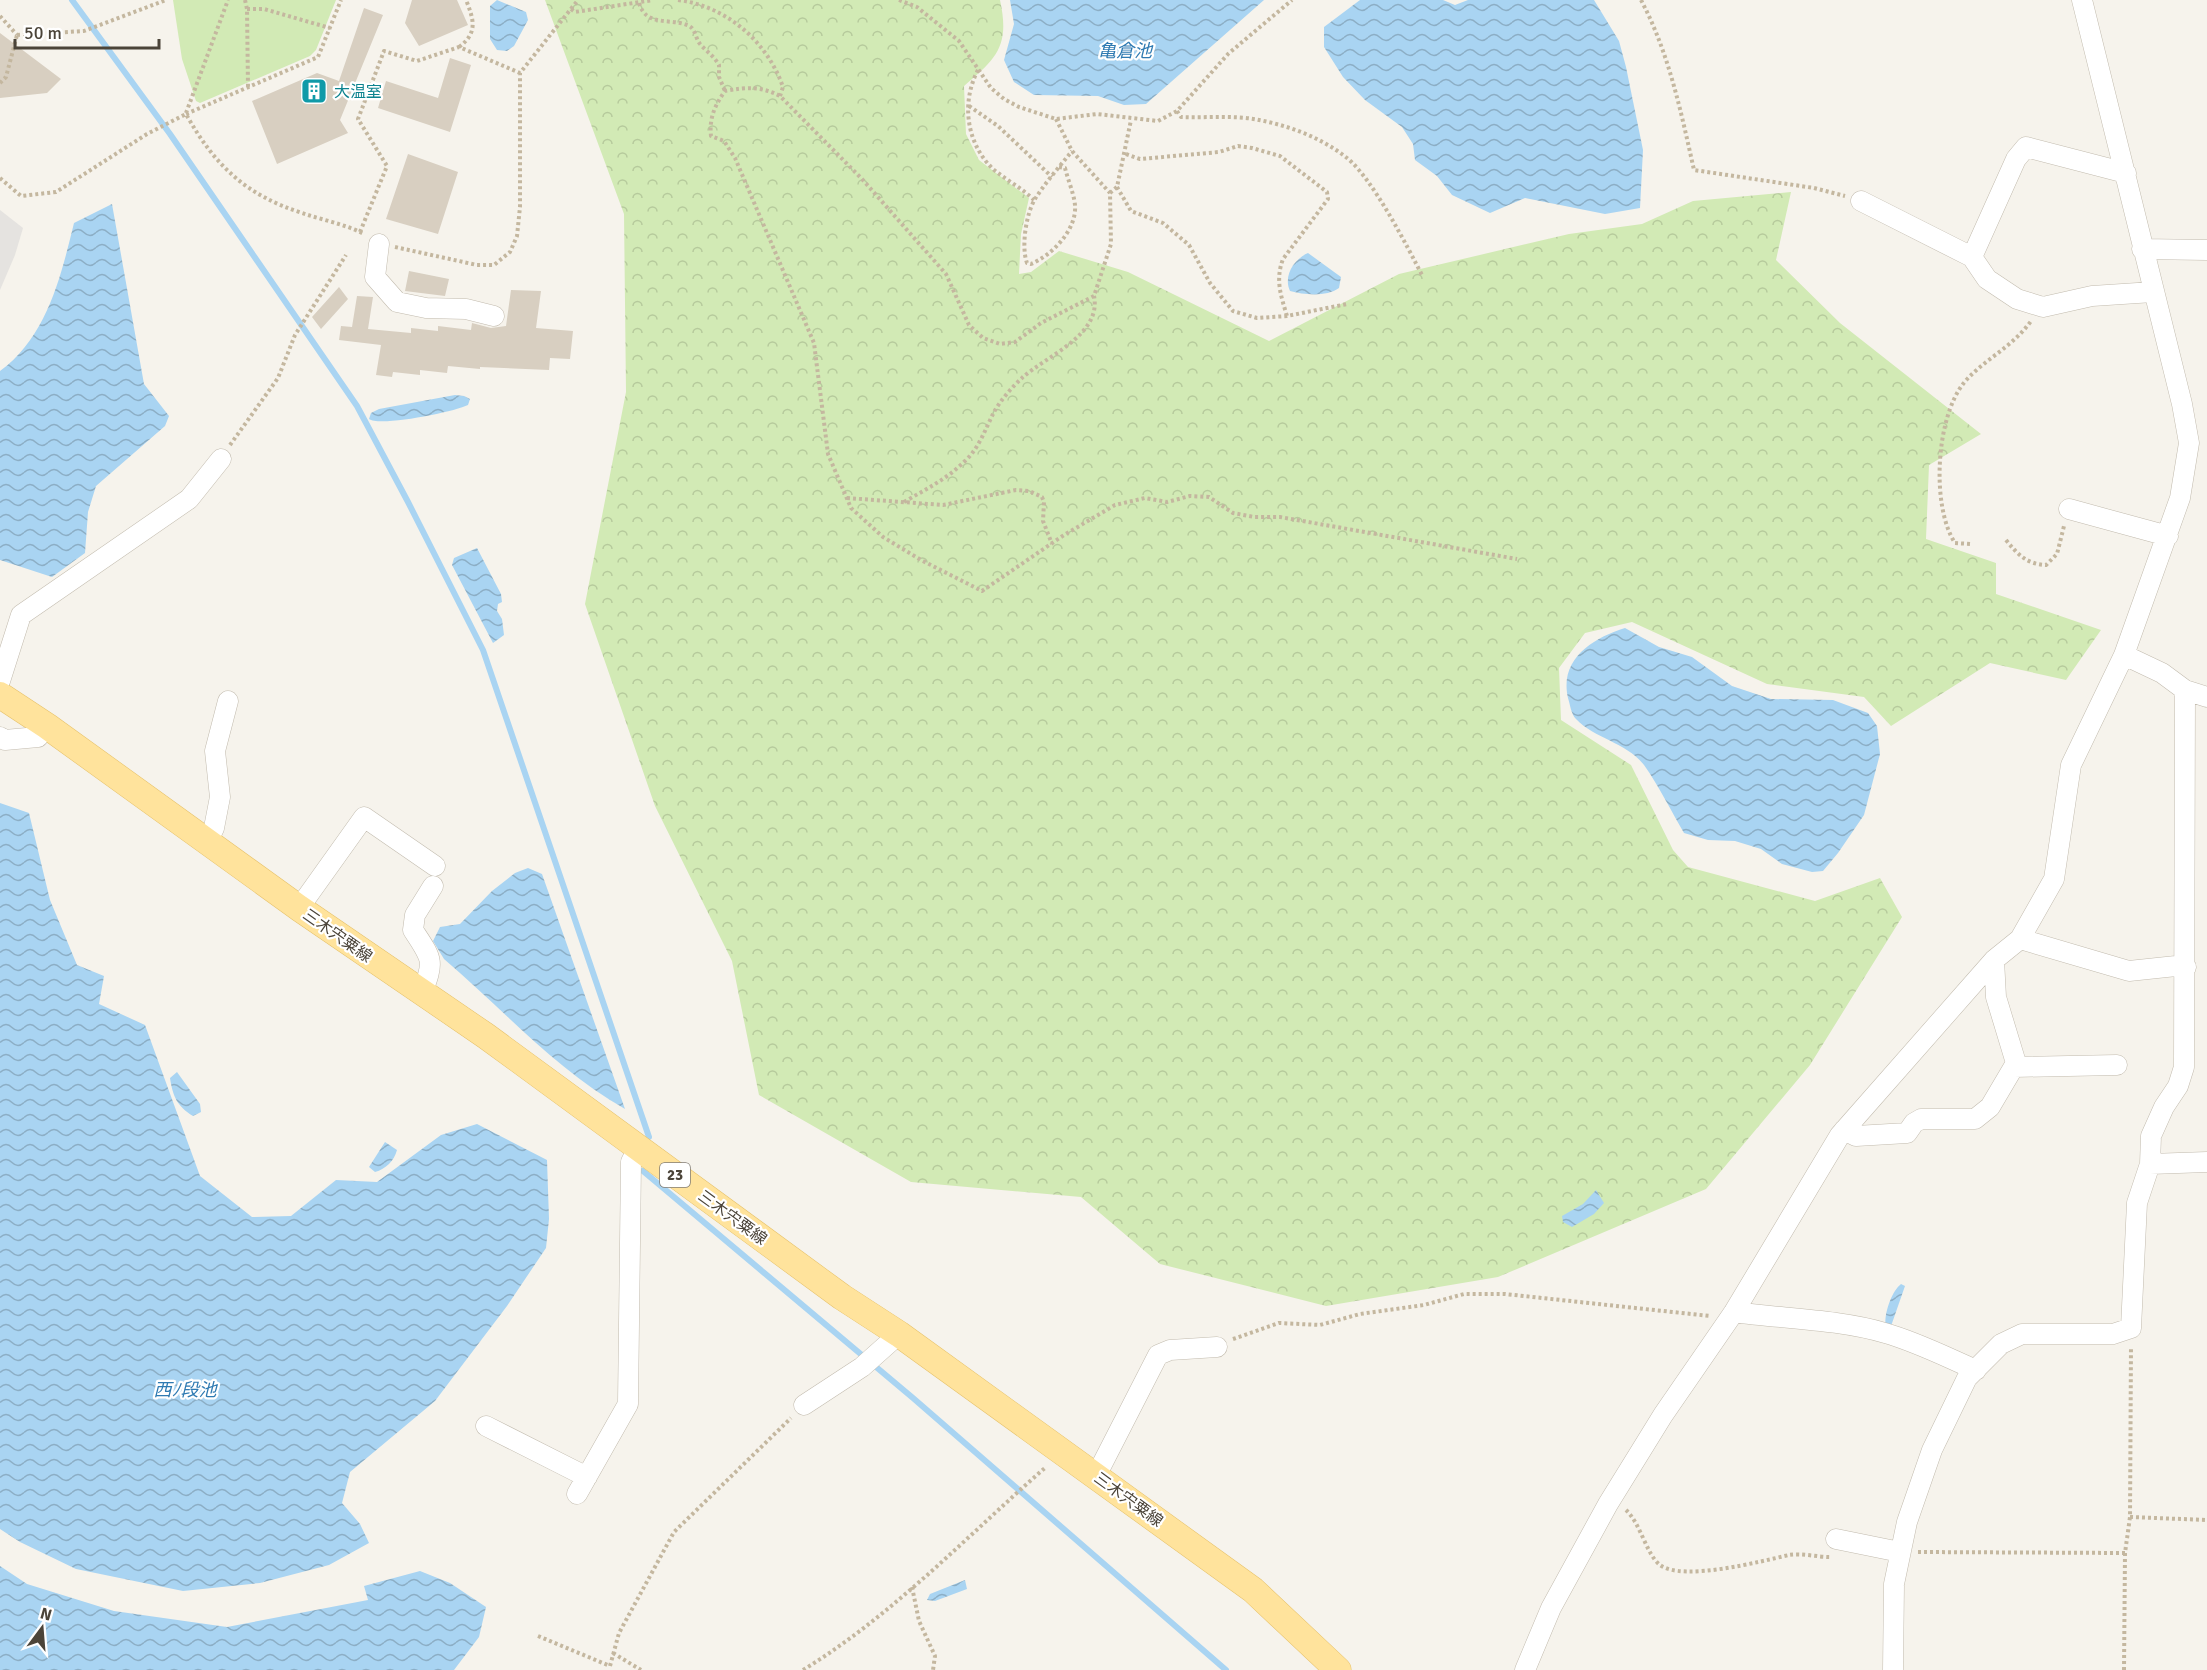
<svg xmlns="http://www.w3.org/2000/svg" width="2207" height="1670" viewBox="0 0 2207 1670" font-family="Signika,'Noto Sans JP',sans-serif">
<defs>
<pattern id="forest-crowns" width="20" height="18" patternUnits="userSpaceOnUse" patternTransform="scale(1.5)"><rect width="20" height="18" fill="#d2eab5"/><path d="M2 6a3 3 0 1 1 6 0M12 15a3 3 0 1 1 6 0" fill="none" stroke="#b6ca9c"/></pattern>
<pattern id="water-waves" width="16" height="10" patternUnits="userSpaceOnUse" patternTransform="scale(1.5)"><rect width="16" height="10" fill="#a9d4f2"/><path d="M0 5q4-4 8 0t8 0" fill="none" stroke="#8caec5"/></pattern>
</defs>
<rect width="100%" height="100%" fill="#f6f3ec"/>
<path fill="url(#forest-crowns)" d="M545,0H1000C1010,46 997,58 964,86L966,134L979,160L1029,198L1021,234L1019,274L1031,272L1059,251L1128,272L1269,341L1399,274L1569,234L1642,224L1693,201L1791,192L1776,260L1840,323L1981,434L1929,465L1926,539L1996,563V594L2101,630L2066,680L1990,663L1891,726L1864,697L1767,684L1632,622L1585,633L1559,668L1561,720L1631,765L1673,850L1688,867L1815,901L1880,878L1902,917L1810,1065L1706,1189L1498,1277L1326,1306L1160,1264L1081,1197L911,1182L759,1095L732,961L655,806L585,604L626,392L624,214Z"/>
<path fill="#d2eab5" d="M173,0H336L316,50L310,56L200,103L196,101L182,59Z"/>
<path fill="#e5e3e0" d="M0,210L23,228L15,255L0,290Z"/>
<path fill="url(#water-waves)" d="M497,0L526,12L528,20L514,46L507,51L497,50L490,39V6Z
M1010,0H1264L1146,104L1124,105L1098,96L1034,95L1014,82L1004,60L1014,24Z
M1360,0H1443L1455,5L1468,0H1594L1619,41L1626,67L1643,150L1640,208L1605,214L1525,198L1490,213L1452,195L1437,176L1415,160L1413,144L1402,127L1365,100L1343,77L1324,47V27Z
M112,204L144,384L169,416L165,426L96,486L88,512L85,553L52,577L0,560V371C47,337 61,276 74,223Z
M1308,253L1341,277L1339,288C1327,297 1304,295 1290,291C1283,276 1294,259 1308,253Z
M455,395L464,396L470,399L468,405C454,412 380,427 369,419L371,413L379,409Z
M477,548L501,594L502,602L498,604L497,611L502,619L504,635L493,643L452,565L454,558Z
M1625,628L1659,647L1692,657L1732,686L1771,699L1833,700L1868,713L1877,726L1880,754L1864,815L1838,853L1823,871L1812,872L1782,864L1761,849L1735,841L1708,840L1684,833C1671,811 1659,786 1644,765C1626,742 1595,739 1576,719C1571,714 1570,704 1568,698C1559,659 1593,638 1625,628Z
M0,803L29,813L50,900L77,965L104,976L99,1004L145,1025L200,1176L252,1217L291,1216L336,1180L377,1182L441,1135L477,1124L547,1160L549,1219L546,1248L507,1306L435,1401L350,1472L342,1503L360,1524L369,1543L329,1565L260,1583L183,1591L76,1569L20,1542L0,1529Z
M528,868L542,874L625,1109C556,1070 504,1010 444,959L433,941L440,927L460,924L492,891L515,873Z
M177,1072L200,1104L201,1112L193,1116C177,1106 173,1097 170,1078Z
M385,1142L397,1150C394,1161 386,1169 375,1172L369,1167Z
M1596,1190L1604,1203L1594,1214L1572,1227L1563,1222L1562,1216L1583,1204Z
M1901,1284L1905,1286L1890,1329H1886C1883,1316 1891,1292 1901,1284Z
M0,1566L27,1584L114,1611L227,1627L368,1600L364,1586L420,1571L450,1583L486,1607L479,1637L454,1670H0Z
M965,1580L967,1589L935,1601L927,1600L930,1594Z"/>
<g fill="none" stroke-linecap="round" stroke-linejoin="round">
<path stroke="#a9d4f2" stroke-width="6" d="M72,0L170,134L357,406L408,502L483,650L649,1137
M643,1171L913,1398L1226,1670"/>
</g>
<path fill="#d8cfc1" d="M412,0H457L468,25L419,46L405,23Z
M364,8L383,15L340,120L348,133L277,164L252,101L317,73L339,81Z
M0,33L61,79L47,93L0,98Z
M450,58L471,65L450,132L378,108L386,81L438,98Z
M408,154L458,172L438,234L386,219Z
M409,271L449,279L445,296L405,291Z
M339,287L348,299L321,329L312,317Z
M511,290L541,291L536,328L573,331L570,359L550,358L549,370L480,367V369L448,366L447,373L420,370V375L393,372L392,377L376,375L381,345L339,340L341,326L352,327L357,296L373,297L368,329L411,333V328L438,331V326L471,330L472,323L491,328L506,326Z"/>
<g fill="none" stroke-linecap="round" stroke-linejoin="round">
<defs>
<path id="minor" d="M1861,201L1972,257L2016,159L2026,147L2126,173
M379,244L375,277L397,302L426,308L466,309L494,316
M2142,249L2207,250
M1972,257L1987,279L2017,299L2043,307L2092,296L2153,292
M2069,509L2168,536
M2124,655L2162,673L2185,690L2207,697
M0,681L21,615L189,499L221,459
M0,737L5,740L38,737L47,726
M207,842L214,828L220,797L215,751L228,701
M299,908L364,817L435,866
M2020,939L2129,971L2176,966L2186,967
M422,993C435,960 432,959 413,930L415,915L433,886
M2014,1067L2117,1065
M1844,1130L1856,1136L1907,1133L1914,1123L1921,1119H1975L1990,1107L2016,1063L1996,997L1994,960
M2150,1164L2207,1162
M1734,1312C1783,1319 1837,1319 1885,1333C1917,1342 1946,1357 1976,1370
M804,1405L862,1367L899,1334
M486,1426L587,1477
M1096,1476L1158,1355L1170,1350L1217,1347
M577,1494L628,1404L631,1162L638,1148
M1836,1539L1900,1552
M1525,1670L1551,1608L1608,1504L1663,1415L1734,1312L1840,1135L1994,960L2020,939L2054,879L2071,765L2124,655L2180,498L2189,443L2182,404L2082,0
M1893,1670L1894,1584L1907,1522L1932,1450L1967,1378L2001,1344L2022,1334H2113L2131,1328L2137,1203L2150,1164L2151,1136L2164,1107L2178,1086L2184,1067L2185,690"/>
<path id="major" d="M0,695L47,726L299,908L486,1036L842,1297L899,1334L1253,1590L1338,1670"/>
</defs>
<use href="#minor" stroke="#c2bbae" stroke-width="21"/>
<use href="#major" stroke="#e6c16a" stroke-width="27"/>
<path stroke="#c4b79f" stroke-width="4" stroke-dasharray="3 3" stroke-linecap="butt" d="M245,0L247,9L248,87
M678,0C726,6 767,41 783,87L780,96
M899,0L917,7L959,41L991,88L1004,99L1019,107L1056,119L1097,114L1158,121L1177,111L1228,54L1292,0
M1641,0C1669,53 1681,112 1694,170L1814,188L1845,196
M639,3C646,27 670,18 687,25C696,28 695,38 700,44C706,51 714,56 719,65V77L725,91
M247,9H264L330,28
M571,9L575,12L653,0
M0,16L17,35
M17,35L84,31L166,0
M459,47C478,33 474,20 466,0
M978,70C961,102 966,143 993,169C1006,180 1022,188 1034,200
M0,83L6,77L17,35
M969,106L998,126L1052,177
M1177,111L1181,117C1207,118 1235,115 1259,120C1290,126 1322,138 1347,158C1373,179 1407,246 1423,277
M186,113L228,0
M186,114L318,57L341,0
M1056,119L1072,151L1110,193L1111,244L1094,296L1041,323L1015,342L1000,344L983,338L969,325L946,274L862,179L780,96C761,86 747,87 725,91C715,105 709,118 711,136L724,141L735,158L814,343L828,454L851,508L883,537L921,560L982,591L1064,535L1115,505L1145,498L1167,502L1190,496L1209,497L1233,513L1254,517H1280L1517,559
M1126,154L1140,159L1219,152L1238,146L1252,148L1280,156L1327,192L1328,199L1283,259C1275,280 1281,296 1287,316
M1059,167L1065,168C1068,180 1074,194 1075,205C1077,230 1052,255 1031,264L1027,263C1021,247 1026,214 1035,199C1045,183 1060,166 1072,151
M0,178L21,196L56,192L147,134L186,114C215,166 246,195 302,213C322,220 345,224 364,234
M1117,187L1131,211L1163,223L1189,245L1210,283L1233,311L1257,318L1287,316L1347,304
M1110,193L1117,187L1131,120
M360,232L387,166L358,119L384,51L417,61L459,47L520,73
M395,247L477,265H494L510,252L517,236L520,207V73L578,0
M230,445L278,378L295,335L346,255
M847,498L943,505L1016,490L1029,491L1042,497L1044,502L1043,521L1052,544
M904,502C926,489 947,479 965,461C979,448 985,430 993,414C999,402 1012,387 1022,378C1046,356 1102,335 1094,296
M2006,540C2018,555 2027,564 2046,565L2057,554L2064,526
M1970,544L1955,543C1931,506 1936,419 1963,384C1981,361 2012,348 2031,321
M1233,1339L1279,1323L1320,1325L1360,1314L1424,1305L1464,1294H1505L1710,1316
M1626,1510C1641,1524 1646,1554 1660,1565C1683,1582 1762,1561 1789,1555C1801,1553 1818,1557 1830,1557
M2130,1517L2207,1520
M1918,1552L2125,1553
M912,1587L919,1621L935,1656L933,1670
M538,1636L610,1666L619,1633L674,1532L791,1418
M613,1653L641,1670
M803,1670C893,1615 967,1536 1046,1467
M2124,1670L2125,1553L2130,1517L2131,1347"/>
<use href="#minor" stroke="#fff" stroke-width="20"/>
<use href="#major" stroke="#ffe39c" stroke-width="26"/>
</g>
<defs>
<symbol id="building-square" viewBox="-11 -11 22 22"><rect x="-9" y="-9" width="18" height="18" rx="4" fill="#0f9aa8" stroke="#fff"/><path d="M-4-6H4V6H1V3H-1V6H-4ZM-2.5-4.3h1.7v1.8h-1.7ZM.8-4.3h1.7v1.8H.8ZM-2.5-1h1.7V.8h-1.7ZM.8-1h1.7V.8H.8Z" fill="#fff"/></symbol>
</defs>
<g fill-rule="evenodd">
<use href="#building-square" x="299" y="76" width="30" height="30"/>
</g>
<g text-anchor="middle" stroke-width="4.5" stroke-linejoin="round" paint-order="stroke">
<rect fill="#fff" stroke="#817c74" stroke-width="1.5" x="660" y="1163" width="30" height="24" rx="4.5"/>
<g font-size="15" font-weight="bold" fill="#4b4439">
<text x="675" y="1180">23</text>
</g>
<g font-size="16" fill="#0d838f" stroke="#fff" text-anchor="start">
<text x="334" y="97">大温室</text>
</g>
<g font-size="16" fill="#4b4439" stroke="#fff">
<text transform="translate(338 935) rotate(35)" y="6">三木宍粟線</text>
<text transform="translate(733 1217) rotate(36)" y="6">三木宍粟線</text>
<text transform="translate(1129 1499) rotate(36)" y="6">三木宍粟線</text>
</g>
<g font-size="18" font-style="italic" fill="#2e7ab2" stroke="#fff">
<text x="1125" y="57">亀倉池</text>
<text x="185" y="1396">西ﾉ段池</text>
</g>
</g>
<g transform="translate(42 1628) rotate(16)" stroke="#ffffff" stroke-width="4.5" paint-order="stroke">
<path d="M0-4.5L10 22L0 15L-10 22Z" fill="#4b4439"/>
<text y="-9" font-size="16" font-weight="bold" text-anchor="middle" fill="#4b4439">N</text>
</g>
<path d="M15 39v9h144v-9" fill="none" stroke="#4b4439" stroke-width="3"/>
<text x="24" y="39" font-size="18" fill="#4b4439" stroke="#ffffff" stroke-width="4.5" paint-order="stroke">50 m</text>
</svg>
